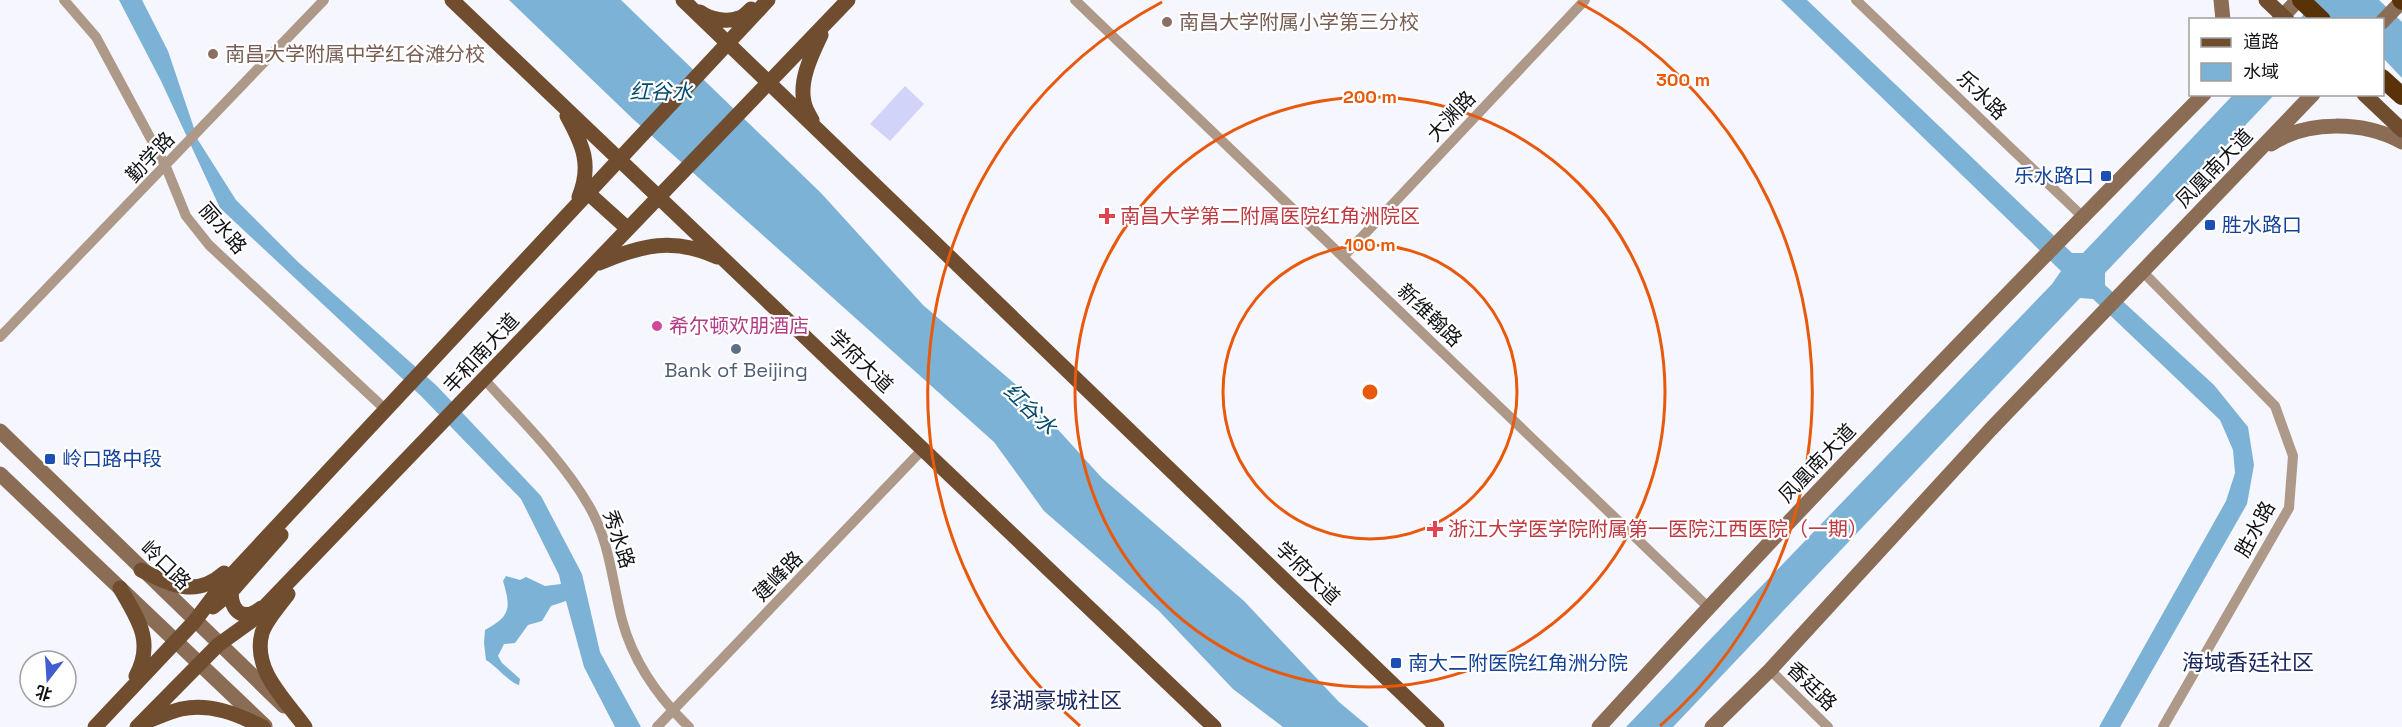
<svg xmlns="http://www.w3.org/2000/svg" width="2402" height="727" viewBox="0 0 2402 727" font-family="'Space Grotesk','Noto Sans SC',sans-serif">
<rect width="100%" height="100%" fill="#f6f6fe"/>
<path fill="#d1d4f8" d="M905,86L924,104L890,141L870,124Z"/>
<path fill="#7cb2d6" d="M119,0H142L168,51L198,140L236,200L298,262L437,386L541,496L582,574L600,652L641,727H615L584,667L566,601L551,606L542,621L528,625L515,643L504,644L498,656L502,663L520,679L519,685C510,683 496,666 486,660L484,643L485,630C511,616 511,608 503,581L506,576L520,580L526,577L545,586L561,584L559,575L521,499L421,396L220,208L161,81Z
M509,0H621L821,193L923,305L1022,390L1102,478L1244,601L1339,702L1369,727H1283L1233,689L1159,611L1044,511L994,442L633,119Z
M1781,0H1807L2072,253H2083L2233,95H2274L2105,273V285L2214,385L2248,427L2254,465L2247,504L2120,727H2099L2226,501L2235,473L2233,450L2220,420L2093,299L2080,298L1673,727H1626L2052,284L2061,271Z
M2311,0H2379L2402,22V78L2383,58L2382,20H2300Z"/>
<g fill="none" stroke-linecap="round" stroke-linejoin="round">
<path stroke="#ae9988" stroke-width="10" d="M64,0L96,37L166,167L186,216L209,245L386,410
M1075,0L1708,607
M1856,0L2082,216
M1343,257L1585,0
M2143,272L2275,406L2293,456L2289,508L2163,727
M0,337L324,0
M484,379C520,419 562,459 589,506C610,542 612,581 622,620C633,661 659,698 689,727
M1770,670L1828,727
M657,727L923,449"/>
<path stroke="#8a6d54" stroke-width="15" d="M2221,0L2223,20
M2279,20L2298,0
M2382,22L2402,1
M2271,144C2307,120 2364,121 2402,142
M0,431L284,706
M0,474L265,726
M1599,727C1795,511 1999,301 2204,94
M1712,727L1770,670L1991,429L2313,94"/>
<path stroke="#704d2e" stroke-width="15" d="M452,0L1214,727
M683,0L1437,727
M2266,0L2287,20
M700,12C709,19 727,23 739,18C743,17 748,12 751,9
M2364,94L2402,130
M567,116C583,145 592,165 579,197
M812,120C809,115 805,108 804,102C799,80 812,54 821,35
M587,192L628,229
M599,263C642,245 673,237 717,257
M141,570C171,585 196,598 224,573
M232,586C228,608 241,624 261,608
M120,588C137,618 155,641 136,676
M288,594C280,605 266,620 262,633C252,670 285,699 305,727
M213,607L230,593L281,535
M145,722C156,718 169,712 181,709C211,703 237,714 263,727
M95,727L194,622L223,584L768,0
M137,727L218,645L250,622L848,0"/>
<path stroke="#593208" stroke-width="18" d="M2301,0L2322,20
M2401,0L2402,1
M2382,78L2402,96"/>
</g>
<g fill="none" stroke="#e8590c" stroke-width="3">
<circle cx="1370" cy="392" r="147"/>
<circle cx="1370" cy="392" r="295"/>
<path d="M1080 726A442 442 0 0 1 1162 2M1578 2A442 442 0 0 1 1660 726"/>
</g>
<g fill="#8d6e63" stroke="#fff" stroke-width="2">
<circle cx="1167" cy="22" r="6"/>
<circle cx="213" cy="54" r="6"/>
</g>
<g fill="#1a4fb4" stroke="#fff" stroke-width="2">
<rect x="2100" y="170" width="12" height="12" rx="3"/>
<rect x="2204" y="219" width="12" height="12" rx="3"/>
<rect x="44" y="453" width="12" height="12" rx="3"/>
<rect x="1390" y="657" width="12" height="12" rx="3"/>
</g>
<g fill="#e0444e" stroke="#fff" stroke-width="2">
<path d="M1104 207h6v6h6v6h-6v6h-6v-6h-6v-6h6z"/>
<path d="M1432 520h6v6h6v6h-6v6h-6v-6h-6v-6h6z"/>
</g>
<circle fill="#d1479c" stroke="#fff" stroke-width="2" cx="657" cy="326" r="6"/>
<circle fill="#5c6f8a" stroke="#fff" stroke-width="2" cx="736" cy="349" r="6"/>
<g text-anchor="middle" stroke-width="4.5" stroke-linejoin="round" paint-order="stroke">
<g font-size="20" fill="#785e54" stroke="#fff" text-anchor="start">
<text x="1179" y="29">南昌大学附属小学第三分校</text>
<text x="225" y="61">南昌大学附属中学红谷滩分校</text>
</g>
<g font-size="20" fill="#111215" stroke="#fff">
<text transform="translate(1982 95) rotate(44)" y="7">乐水路</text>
<text transform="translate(1451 116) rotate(-47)" y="7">大渊路</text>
<text transform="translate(150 157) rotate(-47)" y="7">勤学路</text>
<text transform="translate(2214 168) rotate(-46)" y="7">凤凰南大道</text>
<text transform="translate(223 228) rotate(49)" y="7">丽水路</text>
<text transform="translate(1430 315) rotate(44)" y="7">新维翰路</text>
<text transform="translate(481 353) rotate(-47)" y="7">丰和南大道</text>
<text transform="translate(861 361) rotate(44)" y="7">学府大道</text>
<text transform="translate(1817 463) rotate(-46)" y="7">凤凰南大道</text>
<text transform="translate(2255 529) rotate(-62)" y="7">胜水路</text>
<text transform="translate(619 539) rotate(72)" y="7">秀水路</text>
<text transform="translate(166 565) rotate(44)" y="7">岭口路</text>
<text transform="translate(1308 573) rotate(44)" y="7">学府大道</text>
<text transform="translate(778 576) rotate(-46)" y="7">建峰路</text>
<text transform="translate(1812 686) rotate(44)" y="7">香廷路</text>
</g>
<g font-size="20" fill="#164399" stroke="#fff" text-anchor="start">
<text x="2094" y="183" text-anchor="end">乐水路口</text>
<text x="2222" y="232">胜水路口</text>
<text x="62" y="466">岭口路中段</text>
<text x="1408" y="670">南大二附医院红角洲分院</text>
</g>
<g font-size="20" fill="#be3a42" stroke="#fff" text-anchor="start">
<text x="1120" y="223">南昌大学第二附属医院红角洲院区</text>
<text x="1448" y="536">浙江大学医学院附属第一医院江西医院（一期）</text>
</g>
<g font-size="20" fill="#b23c85" stroke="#fff" text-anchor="start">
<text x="669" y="333">希尔顿欢朋酒店</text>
</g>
<g font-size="20" fill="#4e5e75" stroke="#fff">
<text x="736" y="377">Bank of Beijing</text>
</g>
<g font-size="21" font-style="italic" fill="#034a6d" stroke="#fff">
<text x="661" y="99">红谷水</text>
<text transform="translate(1030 409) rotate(44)" y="7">红谷水</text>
</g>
<g font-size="22" fill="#1b2860" stroke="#fff">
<text x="2248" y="670">海域香廷社区</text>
<text x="1056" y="708">绿湖豪城社区</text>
</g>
</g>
<circle cx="1370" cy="392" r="9" fill="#e8590c" stroke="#fff" stroke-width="3"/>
<g font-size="18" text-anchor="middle" font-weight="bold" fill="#e8590c" stroke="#fff" stroke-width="4.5" stroke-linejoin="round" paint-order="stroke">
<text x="1683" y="86">300 m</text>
<text x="1370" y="103">200 m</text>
<text x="1370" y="251">100 m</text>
</g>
<rect x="2189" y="18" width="195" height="78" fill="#ffffff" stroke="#a0a0a1" stroke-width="1.5"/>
<rect x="2201" y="38" width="30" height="9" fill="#704d2e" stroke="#a0a0a1" stroke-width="1.5"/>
<text x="2243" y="48" font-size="18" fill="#111215">道路</text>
<rect x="2201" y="63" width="30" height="18" fill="#7cb2d6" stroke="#a0a0a1" stroke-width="1.5"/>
<text x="2243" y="78" font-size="18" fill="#111215">水域</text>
<g transform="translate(48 679) rotate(197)"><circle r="28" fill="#ffffff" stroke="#a0a0a1" stroke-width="1.5"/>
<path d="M0-4.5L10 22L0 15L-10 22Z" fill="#425dd0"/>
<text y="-9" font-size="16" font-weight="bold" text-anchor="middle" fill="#111215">北</text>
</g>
</svg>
